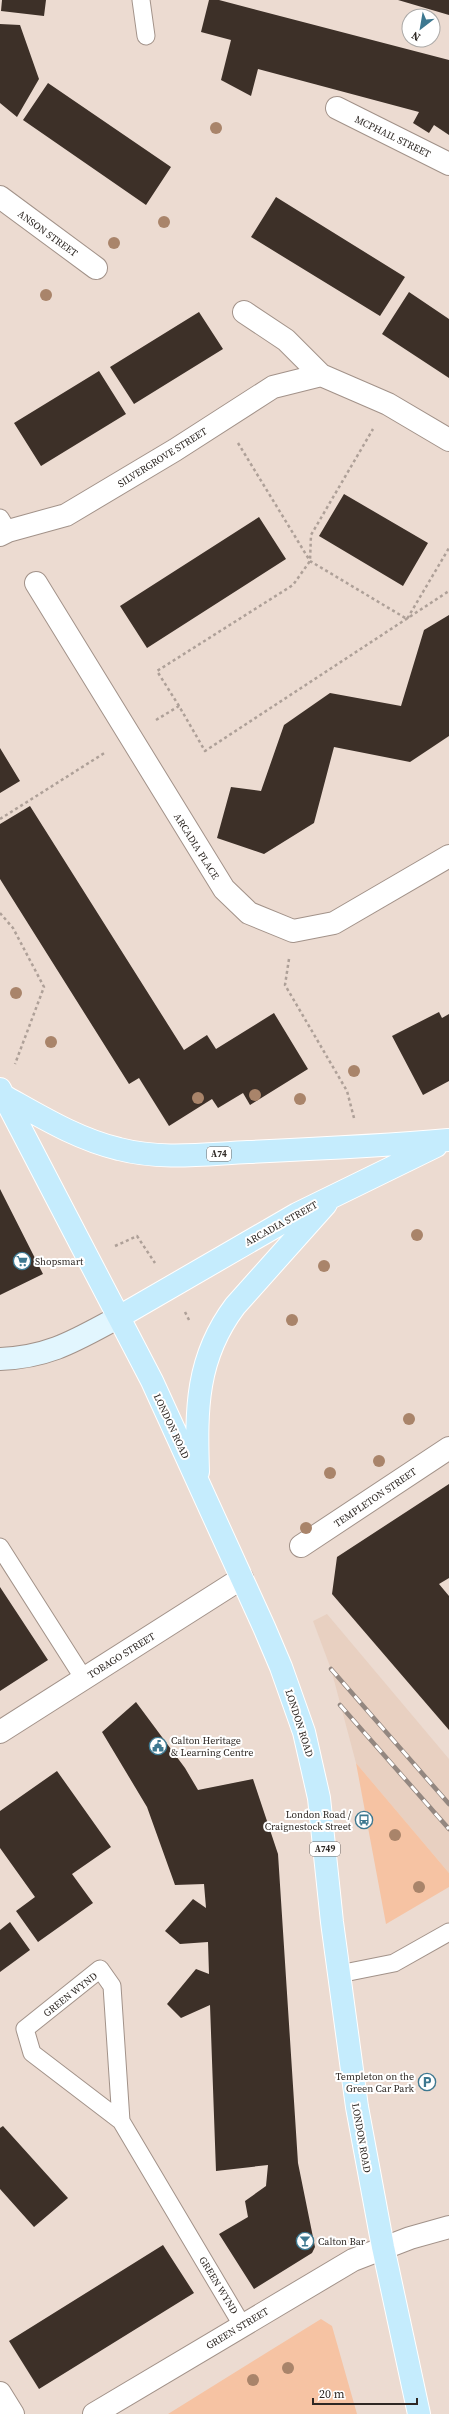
<svg xmlns="http://www.w3.org/2000/svg" width="449" height="2414" viewBox="0 0 449 2414" font-family="'Source Serif 4',serif">
<rect width="100%" height="100%" fill="#ecdbd1"/>
<path fill="#e8d0c1" d="M327,1614L449,1759V1873L356,1763L331,1669L313,1621Z"/>
<path fill="#f6c3a3" d="M356,1763L449,1873V1887L386,1924Z
M321,2319L332,2326L357,2414H168Z"/>
<path fill="#3d3028" d="M2,0H46L44,16L1,11Z
M209,0H219L449,60V135L434,125L429,133L413,123L419,112L258,69L251,96L221,80L231,40L201,32Z
M398,0H449V15Z
M0,24L20,25L39,79L17,117L0,103Z
M48,83L171,167L146,205L23,120Z
M276,197L405,277L380,316L251,237Z
M409,292L449,319V378L382,334Z
M199,312L223,349L134,404L110,367Z
M99,371L126,414L41,466L14,423Z
M344,494L428,543L403,586L319,536Z
M259,517L286,559L147,648L120,606Z
M449,615V736L410,762L334,747L314,823L264,854L217,838L231,787L261,791L284,725L330,693L401,706L424,630Z
M0,748L20,781L0,793Z
M30,806L184,1050L207,1035L216,1049L274,1013L308,1069L250,1105L243,1093L218,1108L212,1099L169,1126L139,1078L129,1084L0,879V824Z
M439,1012L442,1018L449,1014V1081L423,1095L392,1036Z
M0,1189L43,1274L0,1295Z
M449,1484V1578L439,1584L449,1596V1730L332,1594L337,1557Z
M0,1587L48,1660L0,1691Z
M136,1702L185,1768L198,1790L253,1779L278,1854L298,2163L315,2247L312,2253L254,2289L219,2234L248,2217L245,2201L266,2186L268,2165L216,2171L210,2005L181,2018L167,2004L196,1969L209,1974L208,1942L180,1944L165,1931L193,1899L206,1908L204,1884L175,1885L147,1807L102,1732Z
M57,1771L111,1847L72,1874L93,1903L38,1942L16,1911L35,1897L0,1848V1811Z
M10,1922L30,1950L0,1972V1930Z
M3,2126L68,2198L34,2227L0,2189V2128Z
M163,2245L194,2293L39,2389L9,2341Z"/>
<g fill="none" stroke-linecap="round" stroke-linejoin="round">
<defs>
<path id="lane" d="M141,0L146,36
M0,518L8,531
M0,1547L84,1679
M339,1974L394,1963L449,1932
M121,2121L112,1986L100,1969L25,2029L32,2053L121,2121L242,2325"/>
<path id="street" d="M337,108L449,164
M0,197L96,268
M244,312L286,340L321,375
M0,535L8,531L66,515L175,450L273,387L321,375L388,404L449,440
M36,583L224,889L249,913L293,931L334,923L449,856
M301,1546L449,1448
M0,1732L242,1578
M0,2393L13,2414
M94,2414L353,2260L410,2238L449,2227"/>
<path id="secondary" d="M0,1359C50,1357 76,1340 119,1317"/>
<path id="primary" d="M0,1089L152,1381L264,1627L281,1667L304,1732L319,1798L332,1922L357,2107L383,2247L419,2414
M4,1096C40,1116 77,1139 119,1149C161,1160 205,1154 248,1152C315,1149 381,1146 448,1140
M119,1317L297,1214L436,1146
M198,1472C196,1409 196,1358 235,1306L326,1204"/>
</defs>
<use href="#lane" stroke="#a29289" stroke-width="19"/>
<use href="#street" stroke="#a29289" stroke-width="24"/>
<use href="#secondary" stroke="#a29289" stroke-width="24"/>
<use href="#primary" stroke="#fff" stroke-width="24"/>
<path stroke="#aea098" stroke-width="2.5" stroke-dasharray="3 3" stroke-linecap="butt" d="M238,443L310,561L407,619L449,548
M179,706L157,671L293,585L310,561L311,535L373,429
M156,720L179,706L205,751L449,591
M0,819L106,752
M0,913L13,928L44,987L15,1064
M289,959L285,985L347,1091L354,1118
M115,1246L137,1236L155,1263
M185,1312L190,1322"/>
<use href="#lane" stroke="#fff" stroke-width="17"/>
<use href="#street" stroke="#fff" stroke-width="22"/>
<use href="#secondary" stroke="#e2f6fe" stroke-width="22"/>
<use href="#primary" stroke="#c5ecfd" stroke-width="22"/>
<defs>
<path id="rail" d="M331,1669L449,1804
M340,1705L449,1829"/>
</defs>
<use href="#rail" stroke="#938780" stroke-width="4.5"/>
<use href="#rail" stroke="#fff" stroke-width="3" stroke-dasharray="9" stroke-linecap="butt"/>
</g>
<g fill="#a9846a">
<circle cx="216" cy="128" r="6"/>
<circle cx="164" cy="222" r="6"/>
<circle cx="114" cy="243" r="6"/>
<circle cx="46" cy="295" r="6"/>
<circle cx="16" cy="993" r="6"/>
<circle cx="51" cy="1042" r="6"/>
<circle cx="354" cy="1071" r="6"/>
<circle cx="255" cy="1095" r="6"/>
<circle cx="198" cy="1098" r="6"/>
<circle cx="300" cy="1099" r="6"/>
<circle cx="417" cy="1235" r="6"/>
<circle cx="324" cy="1266" r="6"/>
<circle cx="292" cy="1320" r="6"/>
<circle cx="409" cy="1419" r="6"/>
<circle cx="379" cy="1461" r="6"/>
<circle cx="330" cy="1473" r="6"/>
<circle cx="306" cy="1528" r="6"/>
<circle cx="395" cy="1835" r="6"/>
<circle cx="419" cy="1887" r="6"/>
<circle cx="288" cy="2368" r="6"/>
<circle cx="253" cy="2380" r="6"/>
</g>
<defs>
<symbol id="supermarket-ring" viewBox="-11 -11 22 22"><circle r="9.5" fill="#fff" stroke="#3d7890" stroke-width="1.5"/><path d="M-6-5.5h2.5l.6 2H6L4.5 2H-2.5L-4.4-4H-6ZM-1.5 3.2a1.3 1.3 0 1 0 .1 0ZM3 3.2a1.3 1.3 0 1 0 .1 0Z" fill="#3d7890"/></symbol>
<symbol id="civic-ring" viewBox="-11 -11 22 22"><circle r="9.5" fill="#fff" stroke="#3d7890" stroke-width="1.5"/><path d="M-.6-6.5H3V-4.5H.6V-3L4-1V1h2V6H-6V1h2V-1L-.6-3ZM-1.2 2.5V6h2.4V2.5Z" fill="#3d7890"/></symbol>
<symbol id="bus-ring" viewBox="-11 -11 22 22"><circle r="9.5" fill="#fff" stroke="#3d7890" stroke-width="1.5"/><path d="M-5-6H5V4H4V6H2V4H-2V6H-4V4H-5ZM-3.5-4V0h7V-4ZM-3.5 1.2v1.5H-2V1.2ZM2 1.2v1.5H3.5V1.2Z" fill="#3d7890"/></symbol>
<symbol id="parking-ring" viewBox="-11 -11 22 22"><circle r="9.5" fill="#fff" stroke="#3d7890" stroke-width="1.5"/><path d="M-3.5-5.5H1a3.5 3.5 0 0 1 0 7H-1V5.5H-3.5ZM-1-3.4V-.6H.8a1.4 1.4 0 0 0 0-2.8Z" fill="#3d7890"/></symbol>
<symbol id="bar-ring" viewBox="-11 -11 22 22"><circle r="9.5" fill="#fff" stroke="#3d7890" stroke-width="1.5"/><path d="M-6-5H6L.8 .8V4.5H3.5V6h-7V4.5H-.8V.8Z" fill="#3d7890"/></symbol>
</defs>
<g fill-rule="evenodd">
<use href="#supermarket-ring" x="12" y="1251" width="20" height="20"/>
<use href="#civic-ring" x="148" y="1736" width="20" height="20"/>
<use href="#bus-ring" x="354" y="1810" width="20" height="20"/>
<use href="#parking-ring" x="417" y="2072" width="20" height="20"/>
<use href="#bar-ring" x="295" y="2231" width="20" height="20"/>
</g>
<g text-anchor="middle" stroke-width="4" stroke-linejoin="round" paint-order="stroke">
<g fill="#fff" stroke="#6d6866" stroke-width="1">
<rect x="207" y="1147" width="24" height="14" rx="3"/>
<rect x="310" y="1842" width="30" height="14" rx="3"/>
</g>
<g font-size="9" font-weight="bold" fill="#2e2824">
<text x="219" y="1157">A74</text>
<text x="325" y="1852">A749</text>
</g>
<g font-size="10" fill="#2e2824" stroke="#fff">
<text transform="translate(393 136) rotate(26)" y="4">MCPHAIL STREET</text>
<text transform="translate(48 233) rotate(36)" y="4">ANSON STREET</text>
<text transform="translate(162 457) rotate(-32)" y="4">SILVERGROVE STREET</text>
<text transform="translate(197 846) rotate(58)" y="4">ARCADIA PLACE</text>
<text transform="translate(281 1223) rotate(-29)" y="4">ARCADIA STREET</text>
<text transform="translate(172 1426) rotate(65)" y="4">LONDON ROAD</text>
<text transform="translate(375 1497) rotate(-34)" y="4">TEMPLETON STREET</text>
<text transform="translate(121 1655) rotate(-32)" y="4">TOBAGO STREET</text>
<text transform="translate(300 1723) rotate(72)" y="4">LONDON ROAD</text>
<text transform="translate(70 1994) rotate(-38)" y="4">GREEN WYND</text>
<text transform="translate(362 2138) rotate(80)" y="4">LONDON ROAD</text>
<text transform="translate(219 2285) rotate(59)" y="4">GREEN WYND</text>
<text transform="translate(237 2328) rotate(-31)" y="4">GREEN STREET</text>
</g>
<g font-size="10" fill="#2e2824" stroke="#fff" text-anchor="start">
<text x="35" y="1265">Shopsmart</text>
<text x="171" y="1744">Calton Heritage<tspan x="171" dy="12">&amp; Learning Centre</tspan></text>
<text x="351" y="1818" text-anchor="end">London Road /<tspan x="351" dy="12">Craignestock Street</tspan></text>
<text x="414" y="2080" text-anchor="end">Templeton on the<tspan x="414" dy="12">Green Car Park</tspan></text>
<text x="318" y="2245">Calton Bar</text>
</g>
</g>
<g transform="translate(421 28) rotate(211)"><circle r="19" fill="#ffffff" stroke="#aba9a7"/>
<path d="M0-3L7 15L0 10L-7 15Z" fill="#3d7890"/>
<text y="-6" font-size="11" font-weight="bold" text-anchor="middle" fill="#2e2824">N</text>
</g>
<path d="M313 2398v6h104v-6" fill="none" stroke="#2e2824" stroke-width="2"/>
<text x="319" y="2398" font-size="12" fill="#2e2824" stroke="#ffffff" stroke-width="3" paint-order="stroke">20 m</text>
</svg>
